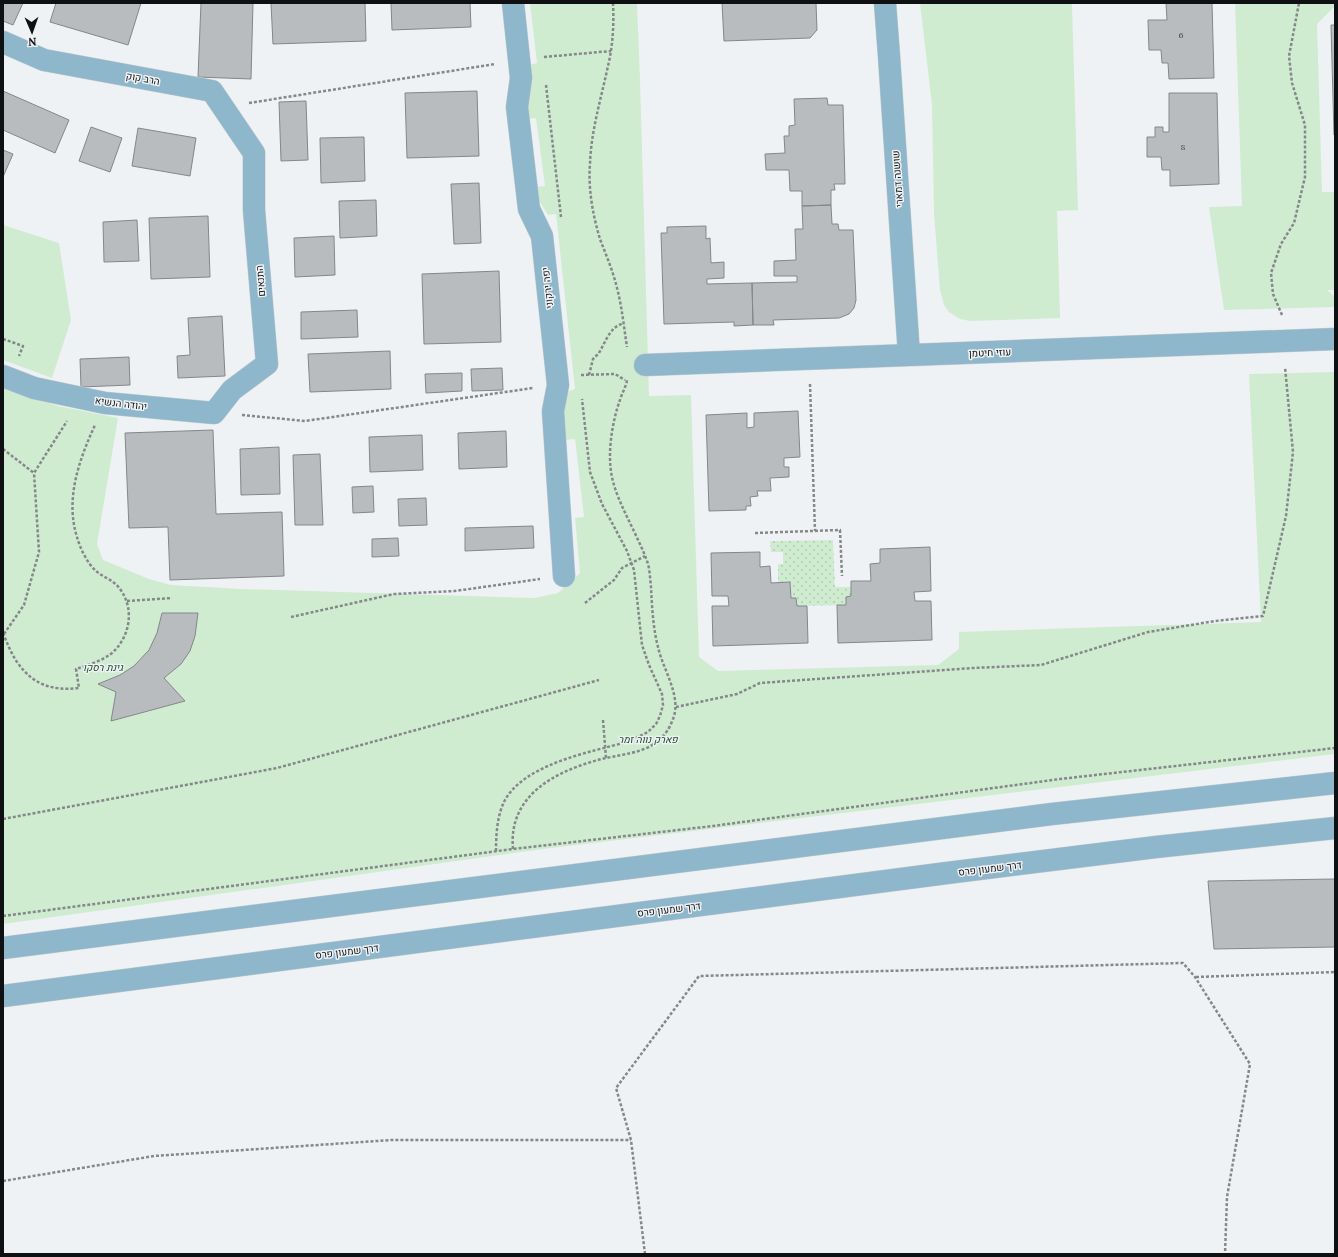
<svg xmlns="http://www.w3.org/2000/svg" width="1338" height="1257" viewBox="0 0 1338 1257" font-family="Lora,Heebo,serif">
<defs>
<pattern id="garden-dots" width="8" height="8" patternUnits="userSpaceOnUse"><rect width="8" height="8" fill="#cfecd1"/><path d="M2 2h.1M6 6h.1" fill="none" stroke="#b1c9b2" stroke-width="1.8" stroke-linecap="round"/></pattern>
</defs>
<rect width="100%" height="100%" fill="#eff2f5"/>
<path fill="#cfecd1" d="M530,3H637L640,79L649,396L691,395L699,657L718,671L938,665L959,649V632L1261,622L1249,374L1335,372V754L543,849L3,924V387L58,406L118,418L97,544L103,560L149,579L171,585L242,589L534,598L558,593L580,573L575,518L584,517L575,439L566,440L564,409L567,392L575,389L556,214L548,215L538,199L536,187L545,186L536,118L528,119L526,105L531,90L529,65L537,63Z
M920,3H1072L1078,210L1057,211L1060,318L970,321L960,319L949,312L944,305L940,290L934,213L932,105Z
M1235,3H1335V6L1317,24L1322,192H1335V290H1327L1335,297V307L1224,310L1209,207L1242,206Z
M3,225L59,243L71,320L52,378L3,360Z"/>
<path fill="url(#garden-dots)" d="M833,540L835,587H851V596L846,597V605L797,606L796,598H791L790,583H778V564H783V552H771L770,541Z"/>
<path fill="#b8bcbf" stroke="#84878a" d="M3,3H23L13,25L3,21Z
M56,3H141L128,45L50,22Z
M201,3H253L251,79L198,77Z
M271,3H365L366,41L273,44Z
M391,3H470L471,27L392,30Z
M722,3H816L817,30L810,38L724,41Z
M1166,3H1212L1214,78L1169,79L1168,63H1162L1161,50H1149L1148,20H1167Z
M1331,25H1335V135H1334Z
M3,91L69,120L55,153L3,130Z
M477,91L479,156L407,158L405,93Z
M1169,93H1217L1219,184L1170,186V170H1162L1161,157H1147V137H1155V127H1163V132H1169Z
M827,98L828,105H843L845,184H834L835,190H831V205L802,206V191H790L789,170H766L765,154L785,153L784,136H789V126L795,125L794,99Z
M306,101L308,160L281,161L279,102Z
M91,127L122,138L110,172L79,161Z
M138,128L196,138L190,176L132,166Z
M364,137L365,181L321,183L320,138Z
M3,150L13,154L3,177Z
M479,183L481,243L454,244L451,184Z
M376,200L377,236L340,238L339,201Z
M831,205L832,224H838L839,230H853L856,300L854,308L849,314L839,318L773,320L774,325H753L752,283L797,282V276H774V261L796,260L795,229H803L802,206Z
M208,216L210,277L151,279L149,218Z
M137,220L139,261L104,262L103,222Z
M706,226V239L710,238L711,263L724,262V278L707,279V284L752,283L753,325L734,326V322L664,324L661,233H667V227Z
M334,236L335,275L295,277L294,238Z
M499,271L501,342L424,344L422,274Z
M357,310L358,337L301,339V312Z
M222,316L225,376L178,378L177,356L190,355L188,318Z
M390,351L391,389L310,392L308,354Z
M129,357L130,385L81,387L80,359Z
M502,368L503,390L472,391L471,369Z
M462,373V391L426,393L425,374Z
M798,411L800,457L784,458V467H789V477L770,478L771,491H757L758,496L750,497L751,506H746V510L709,511L706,415L747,413V428L754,427V413Z
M213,430L216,514L282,512L284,576L170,580L168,527L129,528L125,433Z
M506,431L507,467L459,469L458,433Z
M422,435L423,470L370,472L369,437Z
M279,447L280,494L241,495L240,449Z
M320,454L323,525H295L293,455Z
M373,486L374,512L353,513L352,487Z
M426,498L427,525L399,526L398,499Z
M533,526L534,548L465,551V528Z
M398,538L399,556L372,557V539Z
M930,547L931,591L914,592L915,601H931L932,640L838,643L837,605H846V597L851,596V581H871L870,564L880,563V549Z
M760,552V567L770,566L771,583L790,582L791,598H796L797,606H807L808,643L713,646L712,606H729L728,596H712L711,553Z
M162,613H198L195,636L190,651L181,664L164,678L185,701L111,721L116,692L98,684L120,675L134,666L149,650L157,633Z
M1335,879V947L1214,949L1208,881Z"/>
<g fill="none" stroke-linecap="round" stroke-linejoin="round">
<defs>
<path id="minor" d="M513,3L521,78L517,107L529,209L542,236L558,385L553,411L564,576
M885,3L889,56L909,355
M3,42L44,60L212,91L254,153V210L267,364L232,390L214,413L105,403L34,388L3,376
M645,365L1335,339
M3,948L1052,814L1335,783
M3,996L947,873L1156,847L1335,828"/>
</defs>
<use href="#minor" stroke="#cbced1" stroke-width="23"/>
<path stroke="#858789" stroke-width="2.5" stroke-dasharray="3 2" stroke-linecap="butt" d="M613,3C614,24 613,45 608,66C601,99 591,131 590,164C588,189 593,216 600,239C606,255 613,271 617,288C622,307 624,328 627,347
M544,57L611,51
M546,85L561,217
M249,103L495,64
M1282,315L1273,294L1271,273L1281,244L1294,223L1305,177V125L1292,83L1289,56L1299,3
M3,339L23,346L19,356
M581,375L615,374L625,380
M589,375L593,359L599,353L608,336L614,328L623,323
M810,384L815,531
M242,415L305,421L533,388
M3,449L34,473L67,421
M755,533L840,530L842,576
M127,601L172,598
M585,603L614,580L622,568L645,556
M291,617L394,594L455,591L540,579
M3,633C7,643 11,653 17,662C33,685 52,691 79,688L76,669C88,665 102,661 112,653C130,637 135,609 120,589C114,580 104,578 96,571C87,563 80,548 77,537C65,499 79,460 95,425
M4,634L24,605L39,552L34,473
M676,707L737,694L760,683L973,668L1041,665L1148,632L1215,621L1263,616L1286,516L1293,452L1285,367
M603,720L606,758
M3,819L277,768L599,680
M513,849C508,796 554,772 598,760C627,752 660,755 673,719C682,696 663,670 658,647C653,628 652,607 651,587C650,579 650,569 647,561C640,542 630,524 622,506C618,497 614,487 612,477C607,454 612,422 620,400C622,393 626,387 627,380
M496,851C496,835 497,815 505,800C525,764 590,752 627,742L648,732L656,724L660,716L663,705L662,694L649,665L642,645L634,570L627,551L602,504L590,472L582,399
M3,916L513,849L713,826L1060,779L1335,748
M1196,977L1335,972
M3,1181L154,1156L392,1140H631
M645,1254L631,1140L616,1088L699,976L1183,963L1195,977L1250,1064L1227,1197L1225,1254"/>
<use href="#minor" stroke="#8fb7cc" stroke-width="22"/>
</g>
<g text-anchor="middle" stroke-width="3" stroke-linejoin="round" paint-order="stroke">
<g font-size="8" fill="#393b3c">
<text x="1181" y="38">6</text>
<text x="1183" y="150">8</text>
</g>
<g font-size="10" fill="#0f1011" stroke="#eff2f5">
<text transform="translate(143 78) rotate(10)" y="4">הרב קוק</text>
<text transform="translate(897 179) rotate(-94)" y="4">שושנה דמארי</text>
<text transform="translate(260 281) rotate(-95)" y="4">התנאים</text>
<text transform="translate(547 288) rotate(-96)" y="4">יפה ירקוני</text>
<text transform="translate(990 352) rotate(-2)" y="4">עוזי חיטמן</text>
<text transform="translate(121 403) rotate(7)" y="4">יהודה הנשיא</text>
<text transform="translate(990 868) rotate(-7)" y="4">דרך שמעון פרס</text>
<text transform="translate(669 909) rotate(-7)" y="4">דרך שמעון פרס</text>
<text transform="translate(347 951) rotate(-7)" y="4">דרך שמעון פרס</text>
</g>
<g font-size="10" font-style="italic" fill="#13471e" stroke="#eff2f5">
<text x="103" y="671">גינת רסקו</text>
<text x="648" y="743">פארק נווה זמר</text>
</g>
</g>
<rect width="1338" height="1257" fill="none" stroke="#0f1011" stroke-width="8"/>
<g transform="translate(32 32) rotate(178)" stroke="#eff2f5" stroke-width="3" paint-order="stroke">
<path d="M0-3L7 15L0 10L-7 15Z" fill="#0f1011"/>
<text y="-6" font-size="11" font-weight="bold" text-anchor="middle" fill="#0f1011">N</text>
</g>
</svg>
